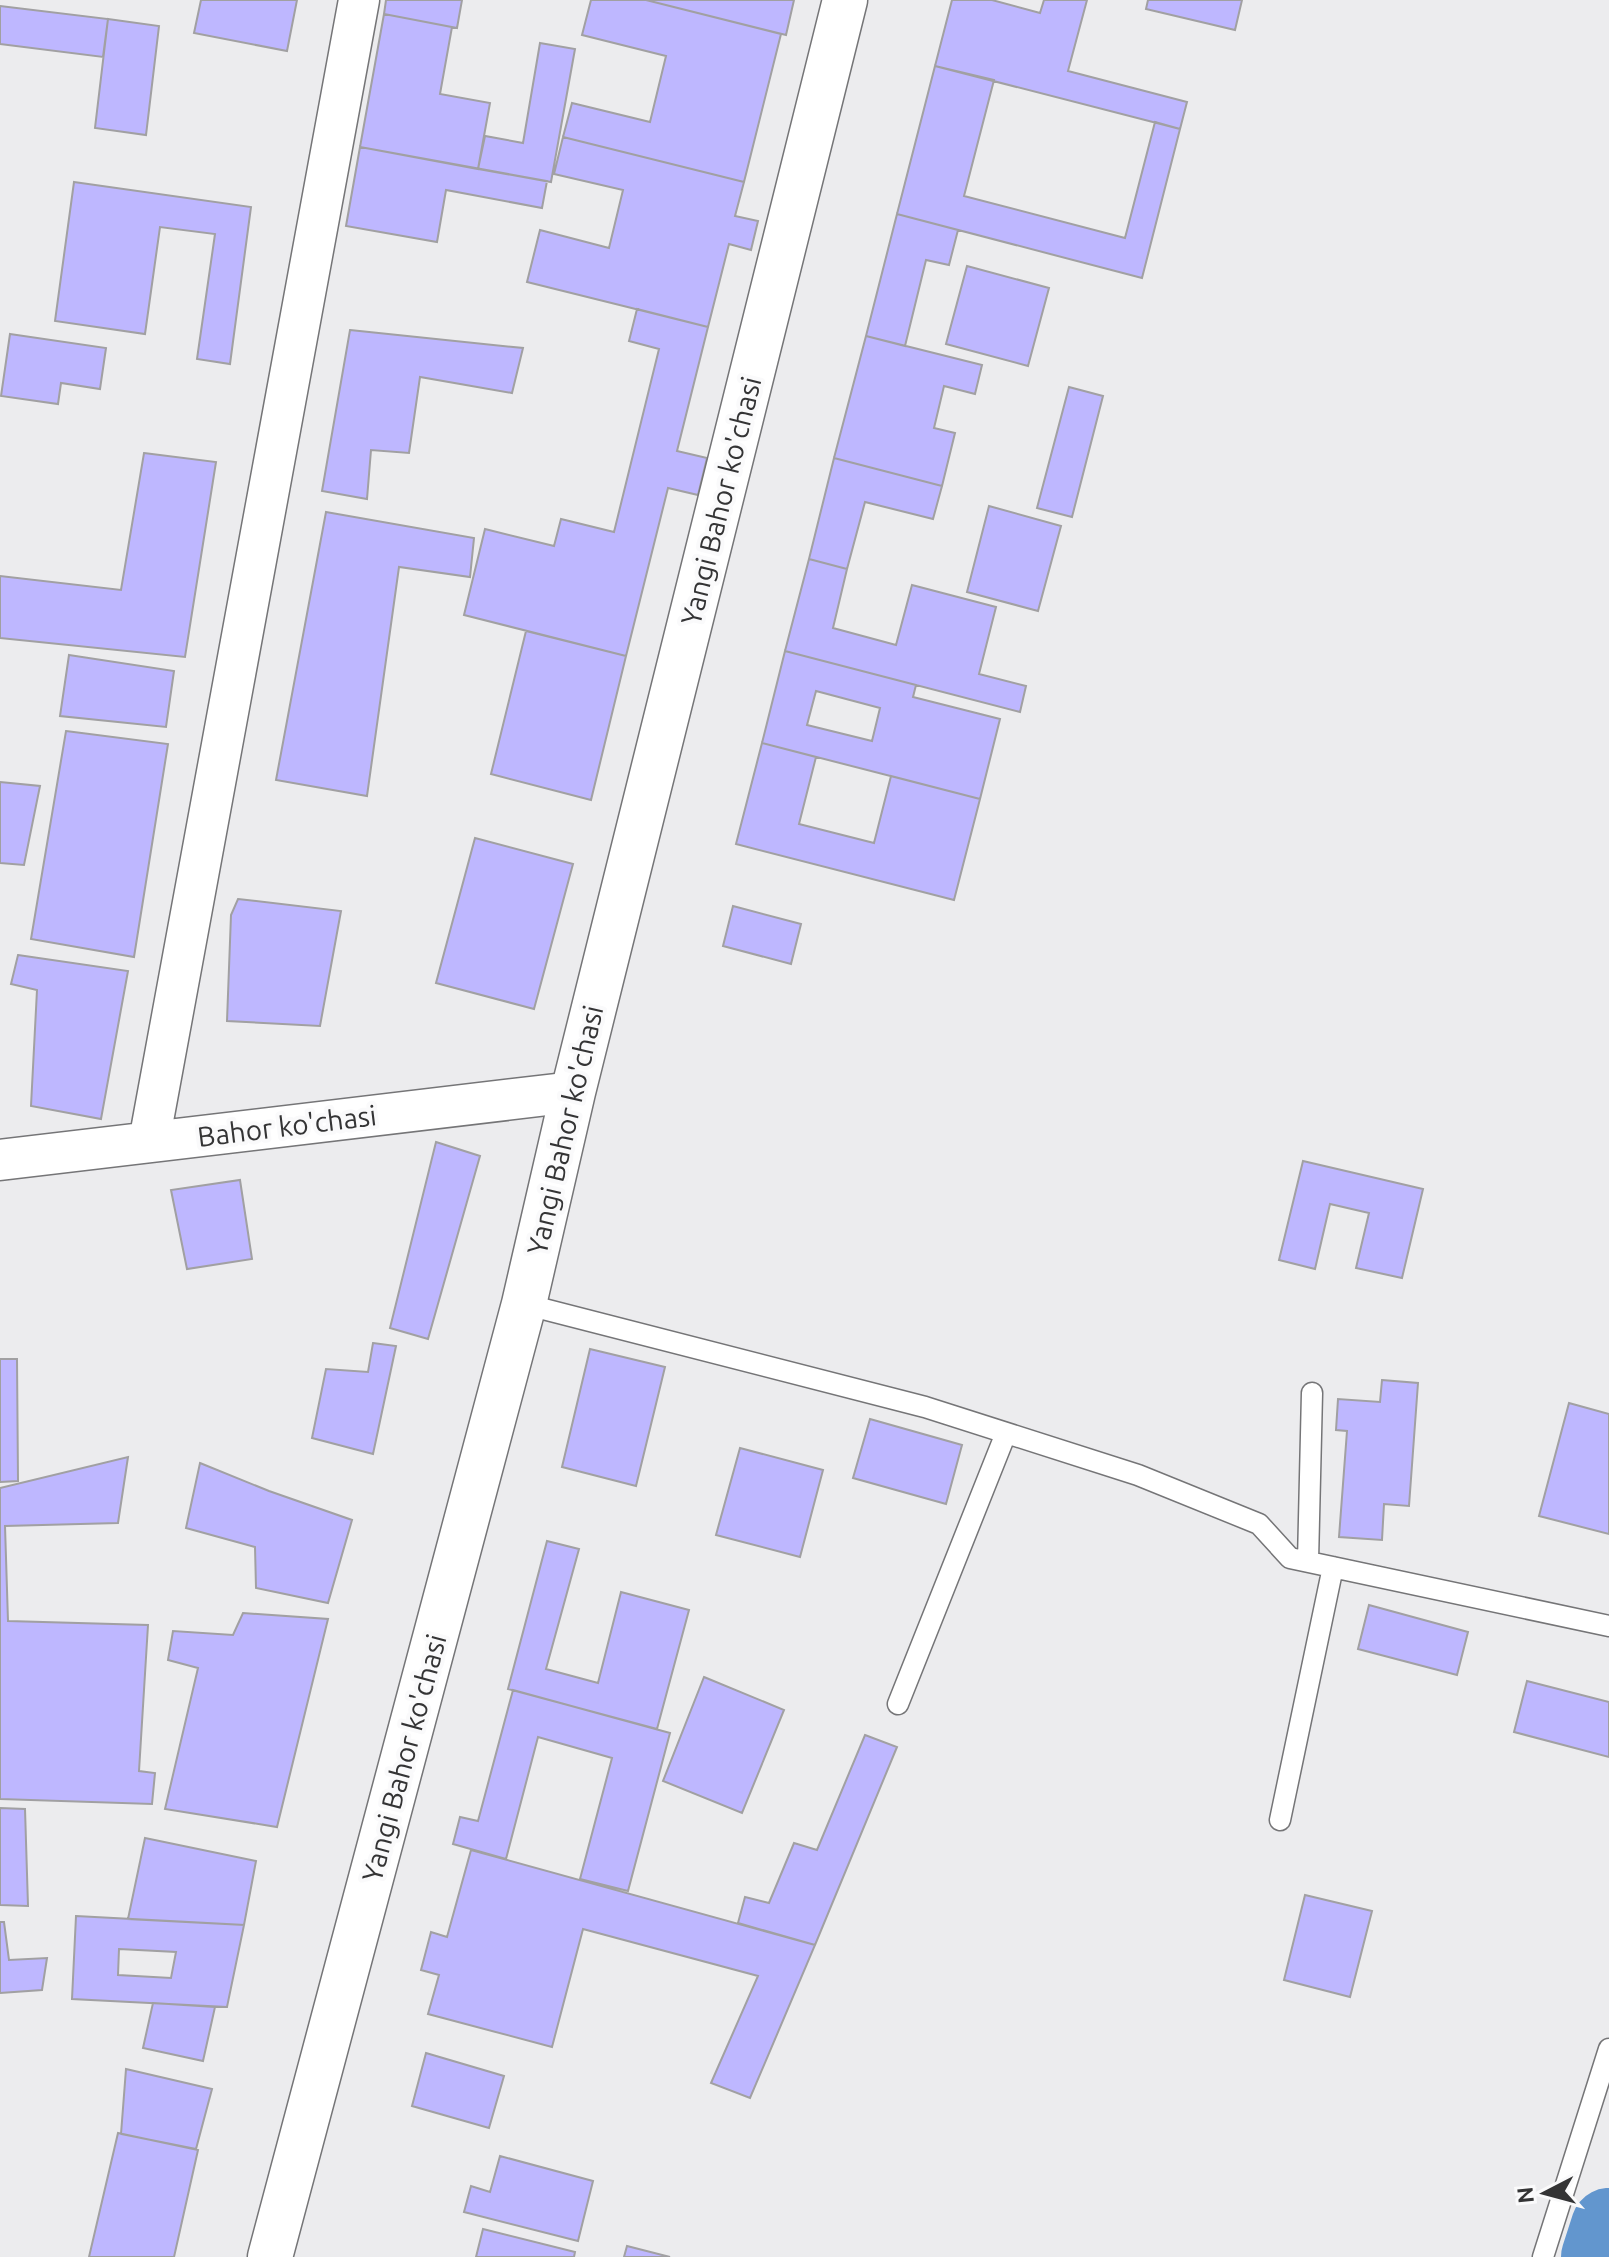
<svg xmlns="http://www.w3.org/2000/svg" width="1609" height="2257" viewBox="0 0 1609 2257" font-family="Ubuntu,sans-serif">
<rect width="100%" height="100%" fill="#ececee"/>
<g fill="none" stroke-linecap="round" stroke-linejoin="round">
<path stroke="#6296ce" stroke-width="76" d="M1599,2257L1609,2226"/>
</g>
<path fill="#beb7ff" stroke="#a1a0a2" stroke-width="2" fill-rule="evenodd" d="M201,0H297L287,51L194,33Z
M386,0H462L457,28L384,14Z
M591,0H646L781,34L744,182L563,137L572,103L650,122L666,56L582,35Z
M646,0H794L786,35Z
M952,0H992L1040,13L1044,0H1087L1068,71L1187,102L1180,129L935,66Z
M1148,0H1242L1235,30L1146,9Z
M0,6L108,19L103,57L0,44Z
M384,14L452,27L440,94L490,103L478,169L360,147Z
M108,19L159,26L146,135L95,128Z
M540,43L575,49L551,182L478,169L485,136L523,143Z
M935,66L994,80L964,196L1125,238L1155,122L1180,129L1142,278L897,214Z
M563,137L744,182L735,216L758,221L751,250L729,244L708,327L527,282L540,230L609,248L623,190L554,174Z
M360,147L547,181L542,208L446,190L437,242L346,226Z
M74,182L251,207L230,364L197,359L215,234L160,227L145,334L55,321Z
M897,214L958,230L949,265L926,260L905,346L866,336Z
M967,266L1049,288L1028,366L946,344Z
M637,309L708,327L677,451L707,458L698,495L668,488L626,656L464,615L485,529L554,546L561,519L614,532L659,349L629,341Z
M350,330L523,348L512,393L420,377L409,453L371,450L367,499L322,491Z
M10,334L106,348L100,389L61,383L58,404L1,396Z
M866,336L982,365L975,394L944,386L934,428L955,433L942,486L834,458Z
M1069,387L1103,396L1072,517L1037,508Z
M144,453L216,462L185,657L0,638V576L121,590Z
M834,458L942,486L933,519L865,502L847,569L809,559Z
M989,506L1061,526L1038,611L967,592Z
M326,512L474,538L470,577L399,567L367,796L276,780Z
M809,559L847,569L833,628L896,645L912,585L996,607L979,674L1026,686L1020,712L785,651Z
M526,631L626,656L591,800L491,774Z
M785,651L916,685L913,697L1000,719L980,799L762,743ZM816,691L880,708L872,741L807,725Z
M69,655L174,671L166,727L60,716Z
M66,731L168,744L134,957L31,939Z
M762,743L816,757L799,824L874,843L891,776L980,799L954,900L736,844Z
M0,782L40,786L24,865L0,863Z
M475,838L573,864L534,1009L436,983Z
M238,899L341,911L320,1026L227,1021L231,915Z
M733,906L801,924L791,964L723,946Z
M18,955L128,971L101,1119L31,1106L37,990L11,984Z
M436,1142L480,1156L428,1339L390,1328Z
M1303,1161L1423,1189L1402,1278L1356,1268L1369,1213L1330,1204L1315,1269L1279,1260Z
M240,1180L252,1259L187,1269L171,1190Z
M373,1343L396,1346L373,1454L312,1438L326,1369L368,1372Z
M590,1349L665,1367L636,1486L562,1467Z
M0,1359H17L18,1481L0,1482Z
M1382,1380L1418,1383L1409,1506L1384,1504L1382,1540L1339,1537L1347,1431L1336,1430L1338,1399L1380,1402Z
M1569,1403L1609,1414V1534L1539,1516Z
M870,1419L962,1445L946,1504L853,1478Z
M740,1448L823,1470L800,1557L716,1535Z
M128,1457L118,1523L5,1526L8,1621L148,1625L139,1771L155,1773L152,1804L0,1799V1488Z
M200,1463L269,1491L352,1520L328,1603L256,1588L255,1547L186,1528Z
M547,1541L579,1549L546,1669L598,1683L621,1592L689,1610L657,1729L508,1689Z
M1369,1605L1468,1632L1457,1675L1358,1649Z
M243,1613L328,1619L277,1827L165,1809L198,1668L168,1660L173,1631L233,1635Z
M704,1677L784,1710L742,1813L663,1781Z
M1527,1681L1609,1702V1757L1514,1732Z
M513,1690L670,1733L628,1891L580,1879L612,1758L538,1737L506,1859L453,1844L460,1817L478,1821Z
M865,1735L897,1747L815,1945L738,1923L745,1897L769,1903L794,1843L817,1850Z
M0,1808L25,1809L28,1906L0,1905Z
M145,1838L256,1861L244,1925L128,1919Z
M471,1850L815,1945L750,2098L711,2083L758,1976L583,1929L552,2047L428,2014L439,1975L421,1970L431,1932L447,1937Z
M1305,1895L1372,1911L1350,1997L1284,1980Z
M76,1916L244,1925L227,2007L72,1999ZM119,1949L176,1952L171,1978L118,1975Z
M0,1922H4L9,1960L47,1958L42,1990L0,1993Z
M153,2003L215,2007L203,2061L143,2048Z
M426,2053L504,2076L489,2128L412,2106Z
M126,2069L212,2089L196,2149L121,2134Z
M118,2133L198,2150L174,2257H89Z
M500,2156L593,2181L578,2241L464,2212L471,2186L490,2192Z
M483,2229L575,2252L574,2257H476Z
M627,2246L670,2257H624Z"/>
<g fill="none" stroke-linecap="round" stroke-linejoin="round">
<defs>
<path id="lane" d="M524,1304L925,1407L1138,1475L1259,1524L1290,1558L1609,1626
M1308,1561L1312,1393
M898,1704L1006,1433
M1280,1820L1333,1567
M1543,2257L1609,2049"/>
<path id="street" d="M149,1142L359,0
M0,1160L573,1092"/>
<path id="secondary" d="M270,2257L524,1304L573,1092L845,0"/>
</defs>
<use href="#lane" stroke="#757577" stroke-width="23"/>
<use href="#street" stroke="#757577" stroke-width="43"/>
<use href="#secondary" stroke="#757577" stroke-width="47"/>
<use href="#lane" stroke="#fff" stroke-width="20"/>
<use href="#street" stroke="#fff" stroke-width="40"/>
<use href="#secondary" stroke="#fff" stroke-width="44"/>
</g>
<g text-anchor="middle" stroke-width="8" stroke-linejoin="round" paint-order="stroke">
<g font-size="28" fill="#343435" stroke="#fafafb">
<text transform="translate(721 501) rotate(-76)" y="10">Yangi Bahor ko'chasi</text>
<text transform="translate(287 1126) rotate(-7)" y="10">Bahor ko'chasi</text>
<text transform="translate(565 1130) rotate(-77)" y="10">Yangi Bahor ko'chasi</text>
<text transform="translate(404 1758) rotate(-75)" y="10">Yangi Bahor ko'chasi</text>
</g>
</g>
<g transform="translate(1545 2193) rotate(264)" stroke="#fafafb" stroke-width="6" paint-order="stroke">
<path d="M0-6L14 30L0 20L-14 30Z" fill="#343435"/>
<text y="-12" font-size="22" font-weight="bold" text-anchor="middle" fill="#343435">N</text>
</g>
</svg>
